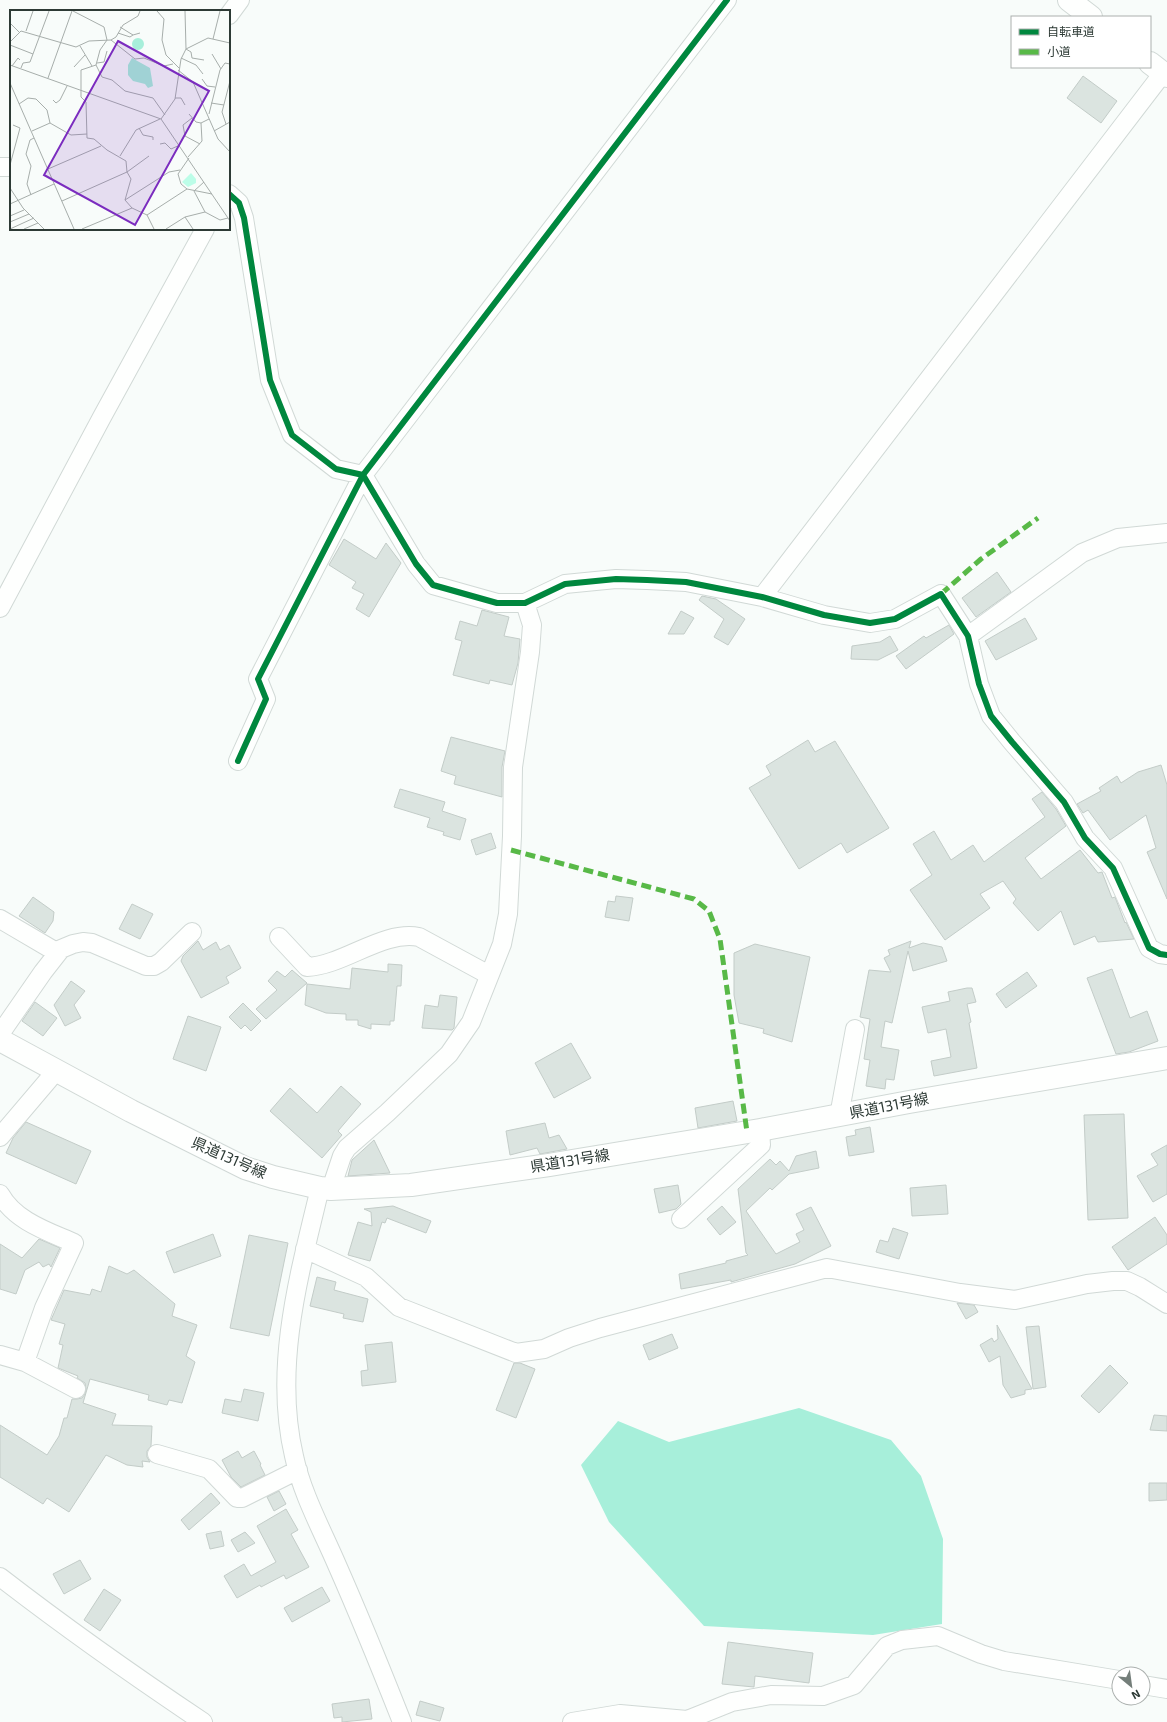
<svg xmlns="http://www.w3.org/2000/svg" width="1167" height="1722" viewBox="0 0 1167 1722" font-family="'Exo 2','Noto Sans JP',sans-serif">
<rect width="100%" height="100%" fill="#f8fcfa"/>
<path fill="#a7efda" d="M799,1408L891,1440L921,1476L943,1539L942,1624L873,1635L704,1626L609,1522L581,1465L618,1421L669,1442Z"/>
<path fill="#dbe4e0" stroke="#c3ccc8" d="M1083,76L1117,101L1101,123L1067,98Z
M344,539L376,559L386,543L401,563L369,617L356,609L364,594L352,588L356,582L329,565Z
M997,572L1011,592L976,617L962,598Z
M702,596L716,599L745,619L728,645L714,637L724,619L699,600Z
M482,610L509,617L504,636L520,639L518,663L512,685L490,680L489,684L453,675L462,641L455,639L460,621L477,626Z
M681,611L694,618L684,634H668Z
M1025,618L1037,639L996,660L985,641Z
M949,625L954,634L906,669L896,656L924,636L926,638Z
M890,636L898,650L878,660L851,659L852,646L880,642Z
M451,737L505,751L502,767V797L454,784L456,776L441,771Z
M808,740L815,752L835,741L889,828L847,853L841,843L799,869L749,788L771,775L766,766Z
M1161,765L1167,785V899L1147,852L1156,848L1146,815L1110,840L1088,810L1083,813L1077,804L1101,791L1099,788L1117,776L1121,783L1138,772Z
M400,789L445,802L442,811L466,819L460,840L443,835L444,832L427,827L430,818L394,807Z
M1042,792L1056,809L1066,826L1025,858L1041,879L1080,850L1098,873L1102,872L1112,898L1115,897L1125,923L1126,922L1134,939L1098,942L1095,936L1074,945L1061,911L1038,931L1013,903L1016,899L1003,881L980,894L990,908L945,940L910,890L932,875L913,844L934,831L951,860L973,845L984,862L1045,817L1032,799Z
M491,833L496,848L476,855L471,840Z
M616,896L633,898L629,921L605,917L608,901L615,902Z
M33,897L54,912L53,921L45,933L19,916Z
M132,904L153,914L140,939L119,929Z
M198,941L203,950L216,942L220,950L229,945L241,968L226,977L229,983L201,998L181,961L183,956Z
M911,941L909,948L923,943L942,947L947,961L913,971L908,951L892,1023L885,1021L881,1047L899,1050L894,1080L886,1079L885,1089L866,1086L870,1060L864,1059L870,1019L860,1017L869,970L891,972L884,958L890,955L888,950Z
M755,944L810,957L792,1042L763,1033L764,1029L739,1023L734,995V953Z
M388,964L402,965L401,986H397L394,1021H390V1025L371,1024V1029L358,1025V1020H346V1014L326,1013L305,1005L307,984L350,989L352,968L388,972Z
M1112,969L1130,1018L1147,1011L1158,1041L1129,1052L1116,1054L1087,978Z
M292,970L307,983L266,1019L256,1009L277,990L268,981L277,971L285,977Z
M1027,972L1037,986L1006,1008L996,994Z
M71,981L85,991L74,1005L81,1018L65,1026L54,1005Z
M967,988H972L976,1002L967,1004L971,1022L969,1023L977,1068L934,1076L931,1061L951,1057L946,1029L928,1033L922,1007L950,1001L948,992Z
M440,995L457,997L454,1028L452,1030L422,1028L425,1005L438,1007Z
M35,1002L57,1018L43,1036L22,1021Z
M243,1003L261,1021L251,1031L245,1025L241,1029L229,1017Z
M188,1016L221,1027L206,1071L173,1059Z
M571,1043L591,1078L554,1098L535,1063Z
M341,1086L361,1104L338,1131L342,1135L322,1158L270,1111L290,1088L317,1113Z
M733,1101L737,1121L698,1128L695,1108Z
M1124,1114L1128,1218L1088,1220L1084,1115Z
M26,1122L91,1151L76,1184L6,1153L13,1138Z
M545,1123L549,1138L559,1135L567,1149L540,1154L537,1148L510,1155L506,1131Z
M870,1127L874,1152L849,1156L846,1137L856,1135L855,1130Z
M374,1140L390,1173L348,1176L352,1160Z
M1167,1145V1194L1153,1202L1137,1176L1158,1165L1151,1154Z
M816,1151L819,1168L789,1174L772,1190L770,1188L746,1211L776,1254L800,1242L796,1234L804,1230L796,1214L811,1207L831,1246L795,1264L731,1282V1280L681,1289L679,1274L726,1263V1261L748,1255L746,1253L738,1189L770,1159L776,1165L780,1161L789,1171L796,1156Z
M678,1185L681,1204L676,1209L659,1213L654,1189Z
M946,1185L948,1214L912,1216L910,1188Z
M393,1206L431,1221L426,1233L387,1218L385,1223L382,1222L370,1261L348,1255L358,1222L372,1226L371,1212L364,1209Z
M722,1206L736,1222L720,1235L707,1219Z
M1155,1217L1167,1235V1244L1128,1270L1112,1247Z
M893,1228L908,1233L899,1259L876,1252L880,1240L888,1242Z
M213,1234L221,1256L174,1273L166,1252Z
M249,1235L288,1243L269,1336L230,1328Z
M39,1239L60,1248L51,1267L49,1264L43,1267L39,1262L25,1270L16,1294L0,1289V1244L22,1258Z
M109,1266L127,1274L134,1270L175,1304L172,1316L197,1325L186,1356L195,1362L182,1403L169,1400L167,1405L148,1400L149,1395L90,1379L83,1403L116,1414L112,1425L152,1426L151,1446L147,1451V1457L150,1462L142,1461L143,1467L127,1465L106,1455L69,1512L47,1498L43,1504L0,1477V1425L47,1455L59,1436L64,1418H67L72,1399H77L82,1398L85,1394L86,1389L85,1383L77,1378L78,1376L58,1368L63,1345L59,1344L65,1324L51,1320L64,1290L90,1295L92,1289L101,1292Z
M317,1277L336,1282L334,1290L368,1299L363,1322L343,1318L344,1314L310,1306Z
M957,1303L974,1305L978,1312L966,1319Z
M997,1325L1032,1389L1025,1390V1394L1011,1398L1003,1385L1000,1356L989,1362L980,1345L992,1338L994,1342L998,1339Z
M1039,1326L1046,1387L1033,1389L1026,1327Z
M672,1334L678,1348L649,1360L643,1345Z
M392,1342L396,1382L362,1386L361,1371L368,1370L365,1345Z
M514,1363H520L535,1369L516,1418L496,1410Z
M1110,1365L1128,1383L1099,1413L1081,1396Z
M244,1389L264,1393L258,1421L222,1413L225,1399L241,1402Z
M1154,1415L1167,1416V1431L1150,1430Z
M238,1451L242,1458L254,1451L261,1464L260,1465L265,1475L241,1487L231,1477L222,1460Z
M1149,1483H1167V1500L1149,1501Z
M279,1491L286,1504L274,1511L267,1497Z
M211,1493L220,1503L189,1530L181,1520Z
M286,1509L298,1530L291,1534L309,1567L286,1579L284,1575L261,1587L260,1585L237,1598L224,1576L244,1564L251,1576L276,1562L257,1526Z
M221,1531L224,1546L210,1549L206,1534Z
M245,1532L255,1543L238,1552L231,1540Z
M80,1560L91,1579L64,1594L53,1574Z
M322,1587L330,1601L292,1622L284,1608Z
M104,1589L121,1600L100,1631L84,1620Z
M728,1642L813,1653L809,1683L755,1676L754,1687L722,1684Z
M369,1699L372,1719L342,1722V1717L334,1718L332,1704Z
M420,1701L444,1708L440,1721L416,1715Z"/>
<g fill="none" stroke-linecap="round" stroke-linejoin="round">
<defs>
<path id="minor" d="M229,15L240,0
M0,167H11
M229,194L239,203L244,218L270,380L292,435L336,469L363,475L416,564L433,585L497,603H525L565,584L616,579L647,580L686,582L762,597L824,615L870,623L895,619L941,594L968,636L979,684L991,716L1012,742L1064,802L1085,838L1113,868L1149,948L1160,954L1167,955
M762,597L1163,73
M0,608L102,417L205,229
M968,636L1082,553L1118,538L1167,533
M238,761L266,699L258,679L363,475L727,0
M0,919L58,953
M279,937L307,967C345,965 382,930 419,937L489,975
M0,1034L43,972L61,949L73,944L83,942L92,943L146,966H154L161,962L192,932
M839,1116L855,1029
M0,1137L56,1071
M320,1188C299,1275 273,1367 294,1456C302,1494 322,1530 337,1565C360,1617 381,1669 402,1722
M331,1189L342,1156L347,1148L387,1113L449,1054L471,1022L502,944L508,914L512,836L513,767L530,652L532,625L525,603
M0,1194C15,1221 47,1231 74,1243L44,1308L25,1362
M681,1219L761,1145L760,1130
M305,1249L366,1277L399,1307L516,1353L544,1349L569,1338L600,1328L827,1268L960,1293L1015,1300L1087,1284L1113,1281H1127L1140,1287L1167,1304
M0,1355L25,1362L76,1389
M157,1454L209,1469L237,1498H242L298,1470
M0,1577C66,1628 134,1676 203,1722
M1143,1685L1167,1689
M572,1722L620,1714L687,1720L732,1702L771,1695L823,1696L854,1685L887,1646L902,1640L938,1636L981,1654L1004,1661L1119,1680"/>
<path id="major" d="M0,1040L131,1111L245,1168L273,1177L320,1188L331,1189L411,1185L549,1165L760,1130L909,1102L1167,1058"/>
<path id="highway" d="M1069,0L1091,17
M1150,63L1167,76"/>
</defs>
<use href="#minor" stroke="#d1d9d6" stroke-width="20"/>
<use href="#major" stroke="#d1d9d6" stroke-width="24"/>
<use href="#highway" stroke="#d1d9d6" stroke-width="24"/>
<use href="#minor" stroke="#fefffe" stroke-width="18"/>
<use href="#major" stroke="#fefffe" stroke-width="22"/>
<use href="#highway" stroke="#fefffe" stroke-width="22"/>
<path stroke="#58b947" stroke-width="5" stroke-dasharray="10 5" stroke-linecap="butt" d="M941,594L981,559L1038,518
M511,850L694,899L709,911L720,939L747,1132"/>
<defs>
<path id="cycleway" d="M229,194L239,203L244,218L270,380L292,435L336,469L363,475L416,564L433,585L497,603H525L565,584L616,579L647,580L686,582L762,597L824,615L870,623L895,619L941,594L968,636L979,684L991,716L1012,742L1064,802L1085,838L1113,868L1149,948L1160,954L1167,955
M238,761L266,699L258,679L363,475L727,0"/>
</defs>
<use href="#cycleway" stroke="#fff" stroke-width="8"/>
<use href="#cycleway" stroke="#00873e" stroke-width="6"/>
</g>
<g text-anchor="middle" stroke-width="4" stroke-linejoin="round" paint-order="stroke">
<g font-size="15" fill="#2d3a35" stroke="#fff">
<text transform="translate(889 1106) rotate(-11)" y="5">県道131号線</text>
<text transform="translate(229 1158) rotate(24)" y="5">県道131号線</text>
<text transform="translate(570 1161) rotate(-9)" y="5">県道131号線</text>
</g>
</g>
<g transform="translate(10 10)">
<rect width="220" height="220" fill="#f8fcfa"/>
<path d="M181,163L186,169V173L178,177L172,172Z" fill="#bcfde8"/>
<path d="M122 34a6 6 0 1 1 12 0a6 6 0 1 1-12 0ZM122,48L140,58L143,76L138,78L135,74L123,71L118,65V55Z" fill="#a7efda"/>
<path fill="none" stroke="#a7aeab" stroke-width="1" d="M63,1L94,17L97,30M147,1L154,9L152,30L156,45L169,58M175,1L176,39M0,13L9,22M110,17L123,25L130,23M16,21L23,1M108,23L120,27L123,25M203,29L210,1M97,30L90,40L86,55L71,60V87L76,92L77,128L84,129L97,140L116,151L117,162L121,169L115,190L122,198L137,205L144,219M101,30L125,49L134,48L154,56L163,54M0,32L11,21L66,37L79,31L101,30L106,27L113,15L128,6L130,1M0,35L23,44M70,36L82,56M176,39L181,42L182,48L194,50M202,44L211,59M171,48L186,55L193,64M87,53L94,52L97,41M0,55L151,109L220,211M86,55L92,67L102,70L115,81L143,88L155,105M2,56L8,48L10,50M64,57L75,45M11,58L13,53L20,52L39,1M168,60L183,72L208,129L220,142M38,68L62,1M192,69L197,76L205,77M0,73L64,219M165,88H171L175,95M43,90L46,93L50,90L57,76M201,93L214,95M9,94L18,88L26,89L37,100L40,113M179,104L186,112L191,113M199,104L210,60L215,53L220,54M182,108L173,115L175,126L190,134M151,109L165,89L171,49L176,39L198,28L220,33M216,114L212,102L220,71M129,118L133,125L143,127V130M22,121L40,113L61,125L77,124M204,121L220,112M150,134L155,133L161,139L170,135M110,146L126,120L150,109M178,147L192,131L191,113L199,109M0,155L10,118L3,115M38,159L91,136M0,178L13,198L34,219M177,179L171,174L168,164L179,148M184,181L195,202L210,210L218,208M184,181L194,172M21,185L17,174L21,156L16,144L20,130L24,128M115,190L159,162L170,160M52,191L117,162L139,146M0,194L44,174M137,205L177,179L202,184M0,206L14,200M175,207L183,219M0,212L19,204M0,219L24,208M14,219L28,213M72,219L122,198M156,219L175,207L195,202"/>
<path fill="#7b2cbf" fill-opacity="0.15" stroke="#7b2cbf" stroke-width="2" d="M108,31L199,81L125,215L34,165Z"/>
<rect width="220" height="220" fill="none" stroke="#2d3a35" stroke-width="2"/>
</g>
<rect x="1011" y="16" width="140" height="52" fill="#ffffff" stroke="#abb0ae"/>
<rect x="1019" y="29" width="20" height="6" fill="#00873e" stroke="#abb0ae"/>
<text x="1047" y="36" font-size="12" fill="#2d3a35">自転車道</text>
<rect x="1019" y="49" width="20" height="6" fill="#58b947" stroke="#abb0ae"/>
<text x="1047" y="56" font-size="12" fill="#2d3a35">小道</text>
<g transform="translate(1131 1686) rotate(151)"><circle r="19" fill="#ffffff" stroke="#abb0ae"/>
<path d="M0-3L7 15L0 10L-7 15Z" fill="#747e7a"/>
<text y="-6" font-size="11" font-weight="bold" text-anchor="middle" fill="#2d3a35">N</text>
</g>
</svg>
